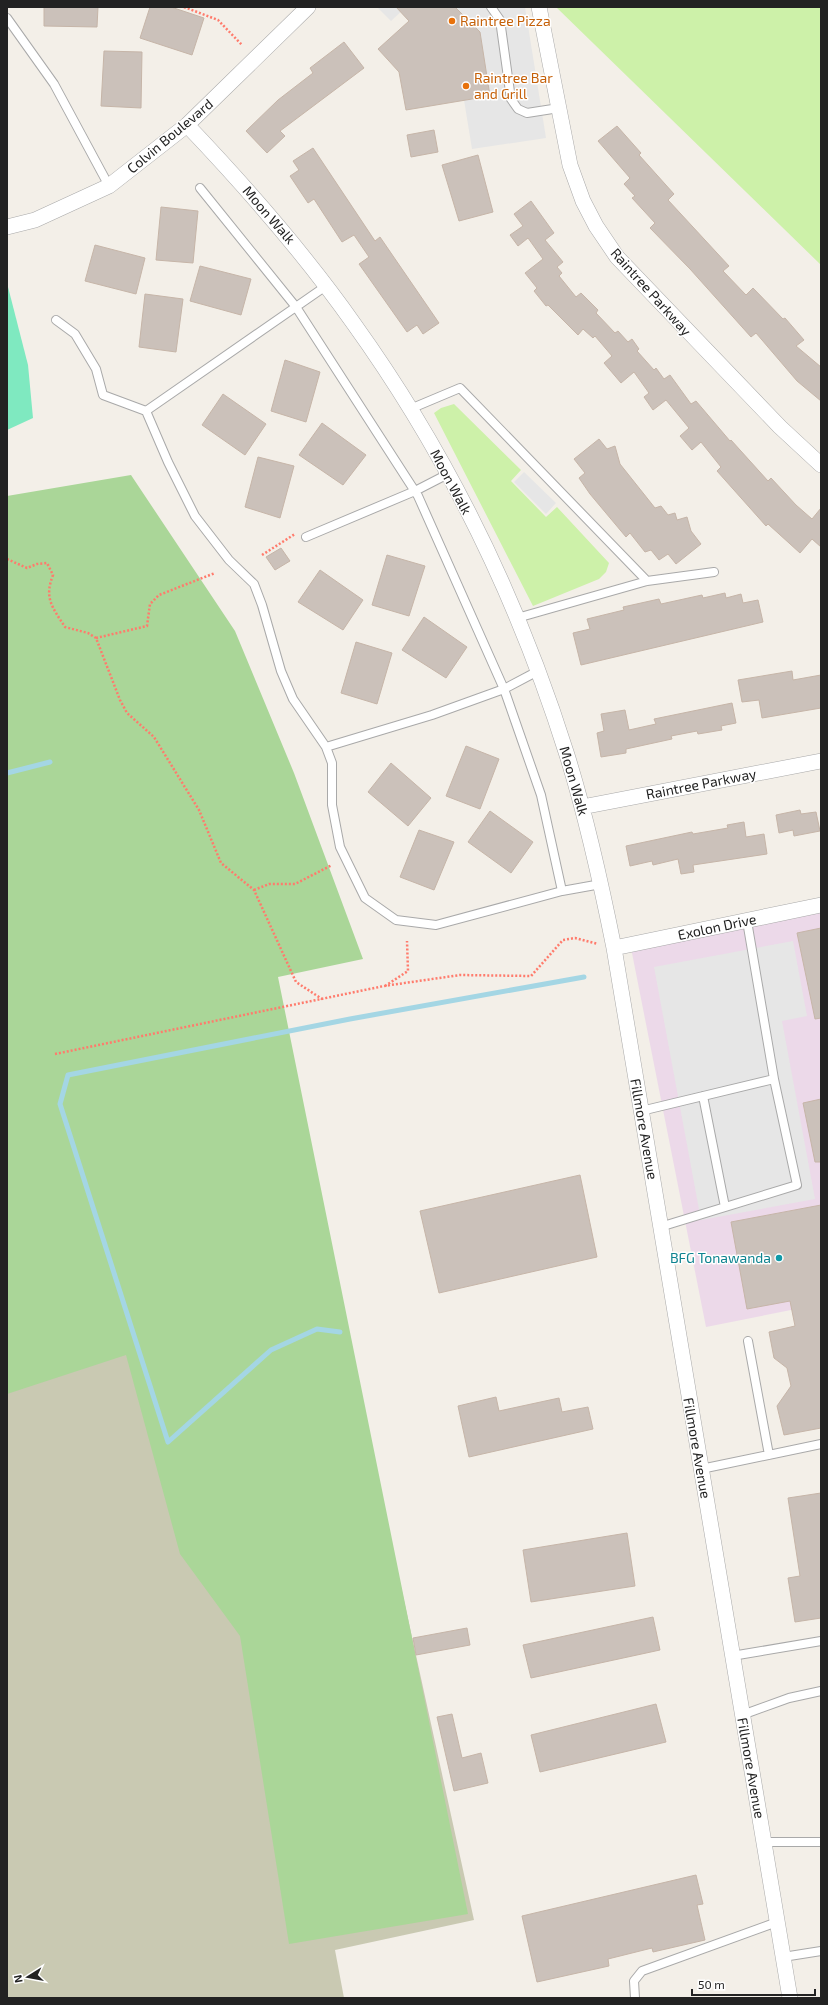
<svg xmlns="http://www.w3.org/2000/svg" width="828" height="2005" viewBox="0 0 828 2005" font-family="'Exo 2',sans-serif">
<rect width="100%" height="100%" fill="#f3efe8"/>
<path fill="#ecd9e9" d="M821,905V1304L706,1327L630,943Z"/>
<path fill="#c9c9b2" d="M281,1039L474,1920L335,1950L344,1998H7V1098Z"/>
<path fill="#cdf1a9" d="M556,7H821V265Z
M454,404L521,470L511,481L546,517L557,507L609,563L606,572L599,579L533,606L434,413L441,408Z"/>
<path fill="#aad698" d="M131,475L235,631L294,773L363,959L278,977L468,1914L289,1944L240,1636L180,1554L126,1355L7,1394V496Z"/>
<path fill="#7fe9c0" d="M7,283L28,365L33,418L7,430Z"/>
<path fill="#e6e6e6" d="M377,7H406L391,21Z
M455,7H525L546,138L472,149L464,100L490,96L480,32Z
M524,472L556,503L546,514L514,482Z
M793,941L807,1016L782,1021L815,1199L701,1220L654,967Z"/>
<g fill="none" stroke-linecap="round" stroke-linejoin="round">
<path stroke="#a4d6e4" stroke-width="5" d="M7,773L50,762
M340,1332L317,1329L271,1350L168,1442L60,1104L68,1075L350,1019L584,977"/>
</g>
<path fill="#cbc1ba" stroke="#c6b5a8" d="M44,7H98L97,27L44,26Z
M150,7H171L204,18L192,55L140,38Z
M396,7H455L480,32L490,96L406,110L399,72L378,49L409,21Z
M344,42L364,68L280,131L285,136L267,153L246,131L278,100L313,73L310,68Z
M104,51L142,52L141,108L101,106Z
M617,126L641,153L639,155L674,194L668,200L729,266L723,271L746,295L753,288L783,319L785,318L804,340L796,346L821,367V401L797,381L756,333L751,337L690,269L650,228L655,223L632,198L635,196L624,184L630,178L598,141Z
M434,130L438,152L411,157L407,135Z
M313,148L375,241L380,237L439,323L423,334L417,325L407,332L359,264L369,257L354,235L342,242L314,199L308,203L290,176L299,170L293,161Z
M478,155L493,212L459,221L442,165Z
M531,201L554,233L545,240L563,262L557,267L562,273L559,276L576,297L581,293L598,310L596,313L615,333L618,331L628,342L632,339L639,349L637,351L654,370L656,368L664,379L670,375L691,404L696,401L730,441L731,440L768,481L771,478L796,505L812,519L821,508V547L812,539L800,553L768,524L766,526L717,471L721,467L701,442L692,450L680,436L689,428L666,400L653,410L644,397L649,393L634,372L621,383L604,363L612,356L595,336L593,338L583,329L578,335L548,305L546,306L534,291L537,288L525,273L543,259L528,238L518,246L510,235L523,226L514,214Z
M161,207L198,211L193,263L156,260Z
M95,245L145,258L136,294L85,281Z
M200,266L251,279L241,315L190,301Z
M145,294L183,299L176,352L139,347Z
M285,360L320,372L306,422L271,411Z
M223,394L266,424L245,455L202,425Z
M322,423L366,455L343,485L299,455Z
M599,439L607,449L615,446L620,464L655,508L661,506L668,515L675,513L677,520L687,517L691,531L701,544L676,564L668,554L659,560L651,550L645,552L630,533L626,537L590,494L579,478L585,473L574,459Z
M258,457L294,466L280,518L245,507Z
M281,548L290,561L275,570L266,557Z
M387,555L425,566L409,616L372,605Z
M320,570L363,600L343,630L298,602Z
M725,593L726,598L741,594L743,603L758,600L763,622L581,665L573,633L590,629L587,619L624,610L623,607L659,599L661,604L702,595L703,598Z
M424,617L467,647L446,678L402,650Z
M356,642L392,653L377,704L341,693Z
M792,671L793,680L821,675V708L762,718L759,700L742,702L738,680Z
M732,703L736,723L721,726L722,730L698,734L697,731L671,736L672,739L626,749V753L601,757L597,733L604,731L601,714L625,710L629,730L656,724L654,719Z
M466,746L499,759L480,809L446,796Z
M391,763L431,798L408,826L368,792Z
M800,810L801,814L816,812L820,831L794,836L793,830L779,833L776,815Z
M490,811L533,842L511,873L468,842Z
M744,822L746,837L764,834L767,854L693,865L694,872L681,874L678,859L653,865L652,861L630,866L626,846L692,832L693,834L728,828L727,825Z
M419,830L454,842L434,890L400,877Z
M821,928V1018L815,1019L797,933Z
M821,1099V1162H815L803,1103Z
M580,1175L597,1257L439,1293L420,1211Z
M821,1205V1428L784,1435L777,1406L791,1386L787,1368L774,1358L769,1332L795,1326L790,1301L747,1309L731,1222Z
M496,1397L499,1411L559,1398L562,1412L588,1407L593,1429L469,1457L458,1406Z
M821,1493V1618L795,1622L788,1578L800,1576L788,1498Z
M627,1533L635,1586L531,1602L523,1550Z
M653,1617L660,1650L531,1678L523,1645Z
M467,1628L470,1645L416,1655L413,1638Z
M656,1704L666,1742L540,1772L531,1735Z
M452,1714L462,1758L481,1753L488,1783L454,1791L437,1717Z
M696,1875L703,1904L697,1905L705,1940L653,1952L652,1948L608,1959L609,1966L537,1982L522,1916Z"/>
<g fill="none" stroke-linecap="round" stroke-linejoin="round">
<defs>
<path id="lane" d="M491,7L500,20L511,99L518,109L527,113L559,108
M7,18L54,84L109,186
M200,188L296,307L418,496L504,689L541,795L562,891L601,884
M326,286L146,411L168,462L195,516L229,560L254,584L262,605L281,671L293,699L326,747L332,763V805L340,847L365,898L396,920L436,925L562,891
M56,320L75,334L96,369L103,395L146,411
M410,409L460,388L647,581
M306,537L415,491L448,474
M517,618L647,581L714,572
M326,747L432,715L504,689L538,671
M747,921L774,1079
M703,1096L725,1207
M641,1111L774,1079L797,1185L660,1227
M748,1341L769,1455
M701,1469L821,1444
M732,1656L821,1641
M742,1715L789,1698L821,1691
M763,1842H821
M783,1957L821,1951
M635,1998L634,1981L642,1971L777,1922"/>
<path id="street" d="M539,7L570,165L583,201L596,226L617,257L780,427L821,465
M187,125C247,188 304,253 354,324C448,455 519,602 567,755C587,819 601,883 614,948L790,1998
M7,227L35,220L109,186L187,125L308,7
M582,807L821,761
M614,948L821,905"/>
</defs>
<use href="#lane" stroke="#a9a9a9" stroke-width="10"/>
<use href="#street" stroke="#a9a9a9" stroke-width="16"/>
<path stroke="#ff7b6c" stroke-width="2.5" stroke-dasharray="2 2" stroke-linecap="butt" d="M184,7L218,20L242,45
M262,555L295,534
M7,559L27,568L37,564L47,563L53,575C44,598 52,607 65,627L88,633L96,638L120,700L127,713L154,737L199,810L221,863L254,890L296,982L322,999
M96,638L147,626L150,604L159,595L215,573
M254,890L269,884H295L332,865
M385,986L408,971L407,941
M55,1054L384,986L460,975L531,976L563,940L575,938L598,944"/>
<use href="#lane" stroke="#fff" stroke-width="8"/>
<use href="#street" stroke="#fff" stroke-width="15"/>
</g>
<g fill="#e8710a" stroke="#fff" stroke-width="1.5">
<circle cx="452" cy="21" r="4"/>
<circle cx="466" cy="86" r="4"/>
</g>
<circle fill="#0f9aa8" stroke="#fff" stroke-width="1.5" cx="779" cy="1258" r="4"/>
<g text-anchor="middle" stroke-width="3" stroke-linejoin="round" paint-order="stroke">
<g font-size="14" fill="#c56008" stroke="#fff" text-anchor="start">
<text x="460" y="26">Raintree Pizza</text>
<text x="474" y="83">Raintree Bar<tspan x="474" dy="16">and Grill</tspan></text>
</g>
<g font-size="14" fill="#222" stroke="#fff">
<text transform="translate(170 136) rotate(-40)" y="5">Colvin Boulevard</text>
<text transform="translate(269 215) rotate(49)" y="5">Moon Walk</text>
<text transform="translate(651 292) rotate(48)" y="5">Raintree Parkway</text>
<text transform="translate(451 482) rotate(62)" y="5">Moon Walk</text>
<text transform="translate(574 781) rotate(74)" y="5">Moon Walk</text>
<text transform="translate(701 784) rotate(-11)" y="5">Raintree Parkway</text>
<text transform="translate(717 927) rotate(-12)" y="5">Exolon Drive</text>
<text transform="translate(644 1129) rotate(80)" y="5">Fillmore Avenue</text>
<text transform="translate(697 1448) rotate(80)" y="5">Fillmore Avenue</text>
<text transform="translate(751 1768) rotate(80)" y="5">Fillmore Avenue</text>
</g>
<g font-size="14" fill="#0d838f" stroke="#fff" text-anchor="end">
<text x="771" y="1263">BFG Tonawanda</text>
</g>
</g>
<rect width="828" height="2005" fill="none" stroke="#222222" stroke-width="16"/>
<g transform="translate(28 1977) rotate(259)" stroke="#ffffff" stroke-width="3" paint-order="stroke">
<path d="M0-3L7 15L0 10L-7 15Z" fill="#222222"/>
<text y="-6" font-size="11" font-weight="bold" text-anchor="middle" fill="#222222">N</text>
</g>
<path d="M692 1989v6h123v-6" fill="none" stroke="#222222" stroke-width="2"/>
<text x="698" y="1989" font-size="12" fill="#222222" stroke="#ffffff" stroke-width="3" paint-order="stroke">50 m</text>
</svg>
